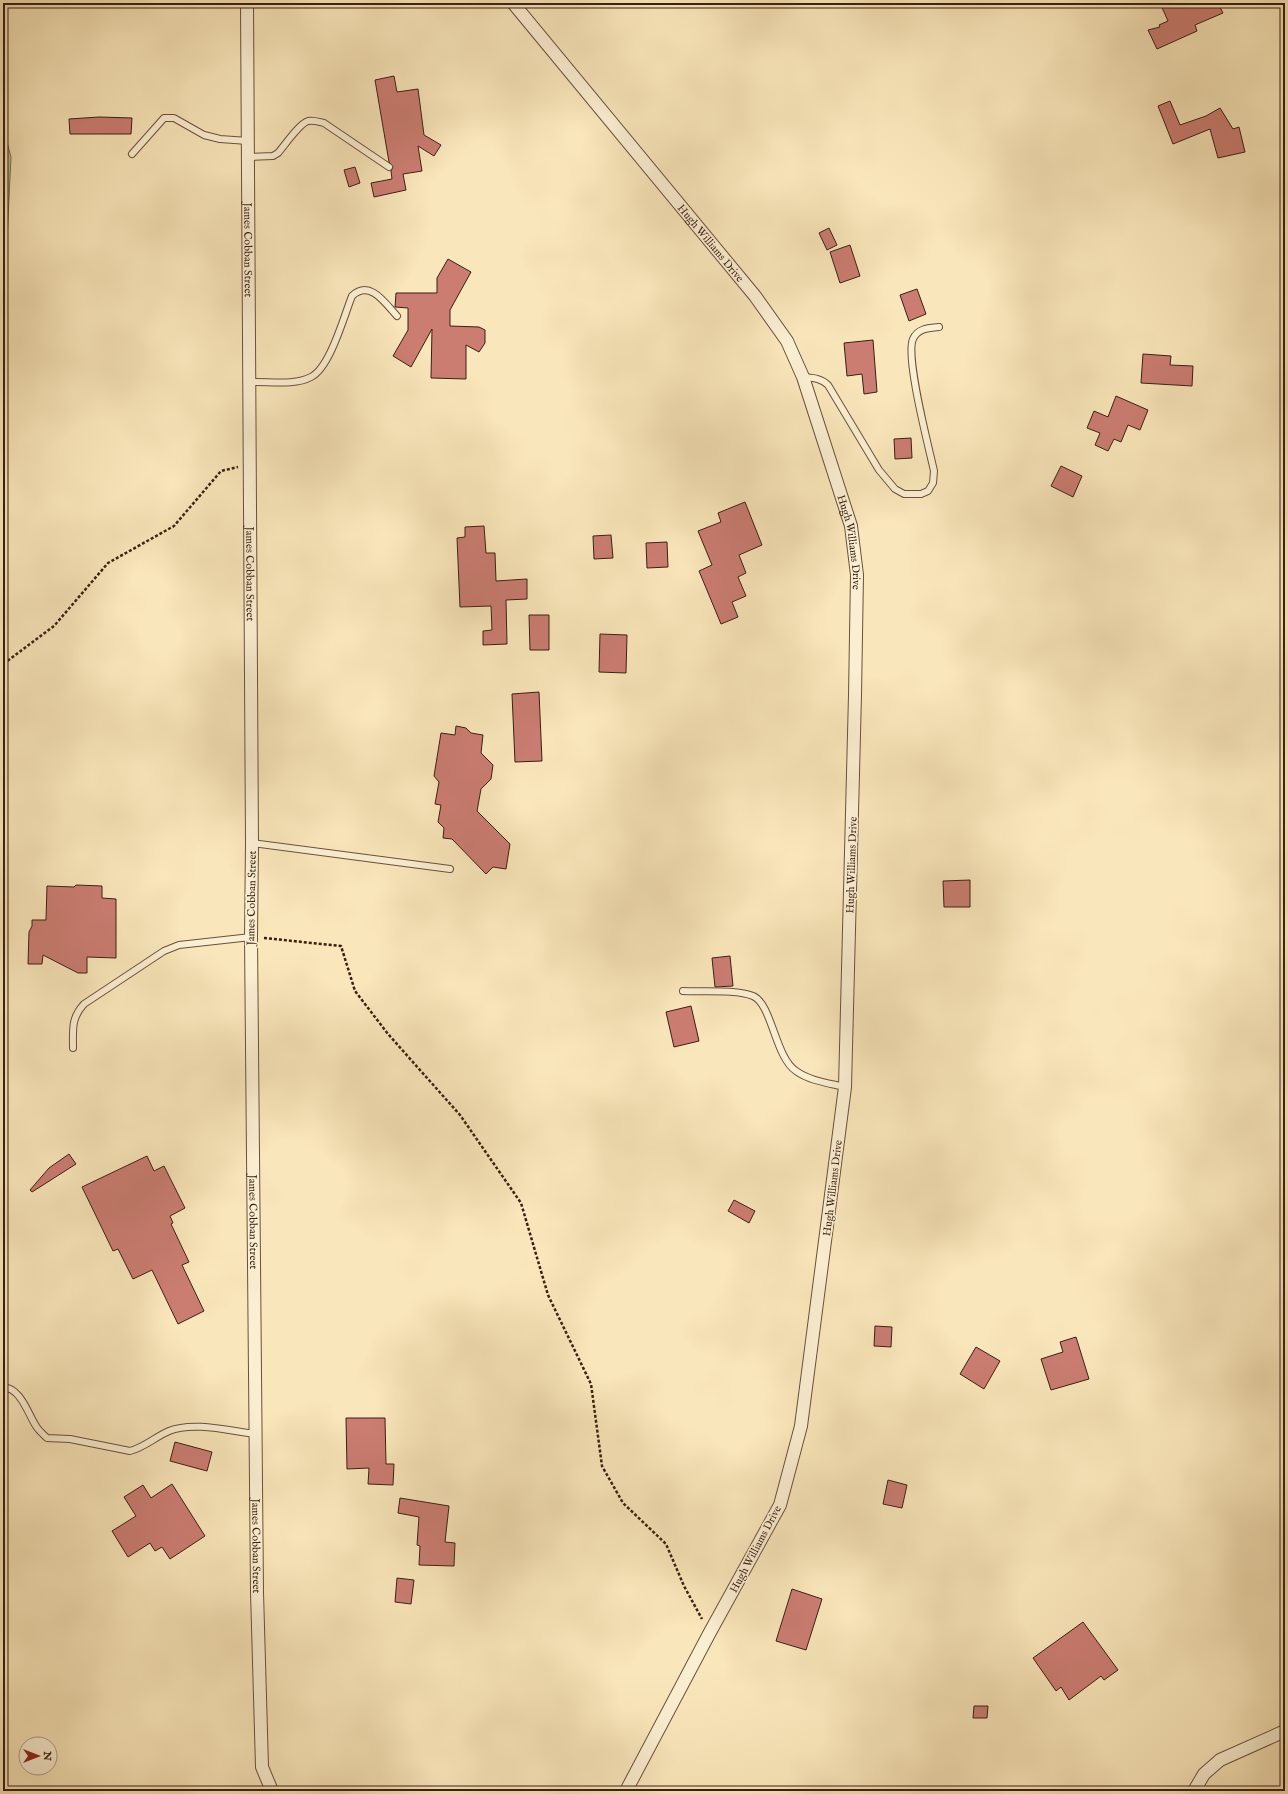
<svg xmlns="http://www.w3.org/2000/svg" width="1288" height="1794" viewBox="0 0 1288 1794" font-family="'IM FELL English',serif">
<rect width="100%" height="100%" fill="#f9e6ba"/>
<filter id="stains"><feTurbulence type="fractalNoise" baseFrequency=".005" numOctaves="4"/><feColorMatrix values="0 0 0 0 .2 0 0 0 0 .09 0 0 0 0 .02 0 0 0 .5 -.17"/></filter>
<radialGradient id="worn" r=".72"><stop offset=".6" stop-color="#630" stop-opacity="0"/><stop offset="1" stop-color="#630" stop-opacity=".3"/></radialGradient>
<path fill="#b7c695" stroke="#797254" d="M3,127L11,157L3,322Z"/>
<path fill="#cb7d72" stroke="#3b1e13" d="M1160,3H1218L1223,13L1195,25L1197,31L1157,49L1148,30L1160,27L1159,25L1168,21Z
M394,76L397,92L418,89L424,135L441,145L434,156L418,146L422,171L403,174L406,190L374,197L371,183L392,179L391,171L393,167L389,162L375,80Z
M1170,101L1180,125L1206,116L1220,108L1233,129L1239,127L1245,152L1218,158L1210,129L1173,144L1158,106Z
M99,117L132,118L131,134H70L69,119Z
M355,167L360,183L349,187L344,170Z
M829,228L837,245L827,250L819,233Z
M850,245L860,276L840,283L830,252Z
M448,259L471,272L450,310V326L479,327L485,330V343L479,352L466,345V379L431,378L432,329L411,367L393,356L408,330V308L395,307L396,293H437V278Z
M917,289L926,314L909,321L900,295Z
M873,340L877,392L864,394L862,374L847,376L844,343Z
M1143,354L1171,356L1170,365L1193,366L1192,386L1141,383Z
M1116,396L1148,410L1140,430L1128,425L1121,442L1114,439L1108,451L1095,445L1100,433L1087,428L1094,411L1108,417Z
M911,438L912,458L895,459L894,439Z
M1061,466L1082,476L1073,497L1051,486Z
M745,502L762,545L739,555L746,573L738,577L746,596L732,602L738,617L721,624L699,571L712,565L698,531L721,522L718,513Z
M484,526L486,553H495L496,581L527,579V599L506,600L507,644L483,645V631L492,630L491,606L460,607L457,538L465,537V527Z
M611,535L613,558L594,559L593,536Z
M667,542L668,567L647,568L646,543Z
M529,615H549V650H530Z
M600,634L627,635L626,673L599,672Z
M539,692L542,761L515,762L512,694Z
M456,726L466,728L471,733L483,735L481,753L493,765L491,779L481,789L477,811L510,844L506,869L493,867L486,874L452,839L443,838L444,828L438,822L441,805L435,804L439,782L434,776L441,733L455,735Z
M970,880V907H944L943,881Z
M76,885L102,886V898L116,899V958L87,957V973H78L43,955L42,964H28L29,932L32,926V920H46L47,886L74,887Z
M730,956L733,986L715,987L712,958Z
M691,1006L699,1041L674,1047L666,1012Z
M69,1154L76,1164L32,1192L30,1190L49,1168Z
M147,1156L154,1171L164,1166L185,1208L170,1216L173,1223L171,1224L189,1262L182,1265L204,1311L178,1324L152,1270L133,1279L118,1249L113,1251L82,1187Z
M734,1200L755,1211L749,1223L728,1211Z
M875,1326L892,1327L891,1347L874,1346Z
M1076,1337L1089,1379L1051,1390L1041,1359L1063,1352L1060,1342Z
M976,1347L1000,1361L984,1389L960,1374Z
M346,1418H385L386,1464H394L393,1485L368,1484L369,1468L347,1469Z
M175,1442L212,1452L207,1471L170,1461Z
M888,1480L907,1485L902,1508L883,1504Z
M172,1484L205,1536L170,1559L162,1547L155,1551L150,1543L128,1557L112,1531L136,1516L124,1497L143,1485L151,1498Z
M400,1498L449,1506L445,1542L455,1543L454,1566L419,1565L420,1546L417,1545L419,1517L398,1513Z
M397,1578L414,1580L411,1604L395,1602Z
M792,1589L822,1599L806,1650L776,1641Z
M1083,1622L1118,1670L1104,1680L1101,1676L1069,1700L1061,1687L1056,1691L1033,1658Z
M974,1706H988L987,1718H973Z"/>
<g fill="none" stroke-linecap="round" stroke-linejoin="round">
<defs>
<path id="service" d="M132,154L164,118H174L204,135L220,139L248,141
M249,157L273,156L278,153C285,145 299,124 308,121C314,120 319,122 324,123L389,167
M803,377C813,378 821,378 828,385L879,470L895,489L904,494H921L928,491L933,483L934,471C929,448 905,357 913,339C918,328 929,328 939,327
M250,382C268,381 294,386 311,377C330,368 344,316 352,296C370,279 385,303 397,316
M252,843L450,869
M683,991C701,992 737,989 753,996C772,1004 775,1057 796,1071C810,1081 828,1083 845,1087
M73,1048C73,1030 71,1018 84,1004L164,951L179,945L251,937
M3,1387C21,1388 28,1414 36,1426C39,1431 43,1434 47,1438L70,1439L130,1451C145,1447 155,1437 169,1431C193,1421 230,1431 256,1434"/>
<g id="minor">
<path id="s1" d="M247,3L252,843L251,937L257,1592L262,1767L272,1791"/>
<path id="s2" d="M513,3L755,296L787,341L803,377L851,526L857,575L855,695L845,1087L801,1426L780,1505L709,1634L626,1791"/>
<path d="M1194,1791L1204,1774L1220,1760L1285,1731"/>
</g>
</defs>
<use href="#service" stroke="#6a503d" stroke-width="8"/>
<use href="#minor" stroke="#6a503d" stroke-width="14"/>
<path stroke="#3b1e13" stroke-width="2.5" stroke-dasharray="3 2" stroke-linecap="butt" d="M3,662H6L54,626L108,563L174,526L221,471L238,467
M264,938L341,946L355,991L388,1034L460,1115L521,1203L548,1295L591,1384L602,1466L623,1503L666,1544L684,1586L702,1619"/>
<use href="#service" stroke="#fbefd2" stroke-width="6"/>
<use href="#minor" stroke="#fbefd2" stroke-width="12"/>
</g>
<g text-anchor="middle" stroke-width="3.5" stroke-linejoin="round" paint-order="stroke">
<g font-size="11" fill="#3b1e13" stroke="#fbefd2">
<text dy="4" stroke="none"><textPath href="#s2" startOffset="311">Hugh Williams Drive</textPath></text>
<text dy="4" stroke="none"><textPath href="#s1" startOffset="247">James Cobban Street</textPath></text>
<text dy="4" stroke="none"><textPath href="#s2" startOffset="647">Hugh Williams Drive</textPath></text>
<text dy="4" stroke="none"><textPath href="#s1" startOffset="571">James Cobban Street</textPath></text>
<text transform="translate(851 865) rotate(-88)" y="4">Hugh Williams Drive</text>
<text transform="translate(251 898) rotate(-89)" y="4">James Cobban Street</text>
<text transform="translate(832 1188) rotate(-83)" y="4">Hugh Williams Drive</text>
<text dy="4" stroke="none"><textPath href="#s1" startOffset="1219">James Cobban Street</textPath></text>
<text dy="4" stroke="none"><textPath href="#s1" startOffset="1543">James Cobban Street</textPath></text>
<text transform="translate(755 1549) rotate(-62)" y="4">Hugh Williams Drive</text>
</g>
</g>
<rect width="1288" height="1794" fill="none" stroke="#f9e6ba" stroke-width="16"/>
<rect x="4" y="4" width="1280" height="1786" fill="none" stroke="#3b1e13" stroke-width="2"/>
<rect x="8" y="8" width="1272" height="1778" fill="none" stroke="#3b1e13"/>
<g transform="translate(38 1756) rotate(90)"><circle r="19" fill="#fbefd2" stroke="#ae9b86"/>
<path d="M0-3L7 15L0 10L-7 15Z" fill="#8f2418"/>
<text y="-6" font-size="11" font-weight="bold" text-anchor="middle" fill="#3b1e13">N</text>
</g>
<rect width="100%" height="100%" filter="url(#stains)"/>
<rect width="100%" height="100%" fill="url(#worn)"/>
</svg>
